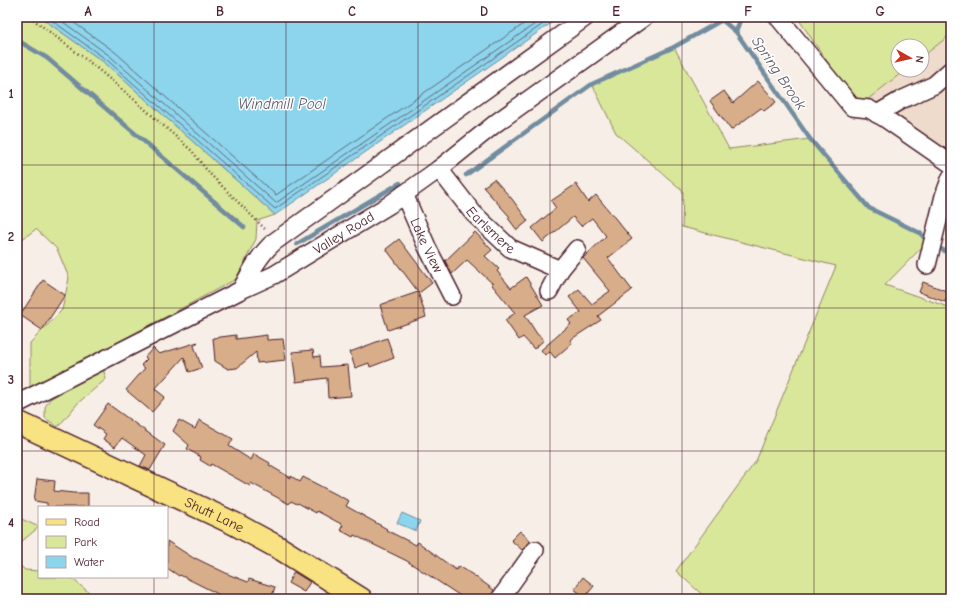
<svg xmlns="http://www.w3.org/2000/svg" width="968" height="616" viewBox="0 0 968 616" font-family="'Comic Neue',sans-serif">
<rect width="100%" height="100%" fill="#f7efe7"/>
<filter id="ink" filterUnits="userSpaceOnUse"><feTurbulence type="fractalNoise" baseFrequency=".025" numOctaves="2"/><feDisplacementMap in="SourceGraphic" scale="8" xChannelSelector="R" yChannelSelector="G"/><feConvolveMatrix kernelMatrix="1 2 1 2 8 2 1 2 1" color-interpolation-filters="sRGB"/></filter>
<g filter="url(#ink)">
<path fill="#eedbcb" d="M951,34V172L858,107L905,70H922V57Z"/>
<path fill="#d9e79a" stroke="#928362" d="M17,17H40L105,63L275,215L257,221L256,239L236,279L126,338L30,388V343L62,310L69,278L57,249L36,229L17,243Z
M797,17H951V34L922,57V46H898V70H905L858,107Z
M674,47L729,149L810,139L869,208L920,233L927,242L885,285L951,308V599H707L676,571L756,461L836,266L682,227L683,191L616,133L592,84Z
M103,368L106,379L78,403L58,427L45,418V407L50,399Z
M17,517L39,527L21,542L17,552Z
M17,563L25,570L39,571V577H70L97,599H61L17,595Z"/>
<path fill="#8cd5ed" stroke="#728c9f" d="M40,17H560L275,215L105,63Z
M402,513L420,521L416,531L397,523Z"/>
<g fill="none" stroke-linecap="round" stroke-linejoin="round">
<path stroke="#646879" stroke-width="1" d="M47,17L107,60L275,209L553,17
M56,17L110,56L276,203L545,17
M66,17L115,52L276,195L534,17"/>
<path stroke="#728c9f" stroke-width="4.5" d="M736,32L741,17
M17,40L47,58L244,227
M466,175L592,84L674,47L722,20L736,32L810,139L869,208L920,233L929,243
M297,244L400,183
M935,246L951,254"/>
</g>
<path fill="#d8ad89" stroke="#4a1f2b" d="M758,81L776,102L764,111L761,108L731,130L710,101L724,91L733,103Z
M494,179L512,199L528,221L517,230L508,218L510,217L483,187Z
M576,184L588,202L596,195L632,239L608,258L632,290L598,316L601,320L570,340L572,343L555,358L550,352L545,355L541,350L571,324L568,320L581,312L569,297L579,289L592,304L610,291L583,258L606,236L592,218L581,226L573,217L543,242L532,228L556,208L551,201Z
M475,232L492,250L485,256L499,269L497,271L511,288L526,277L543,305L525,315L537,334L544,340L534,349L523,337L519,340L505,320L515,313L492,285L493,284L467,260L452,274L445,261Z
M399,239L432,283L419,293L386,249Z
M43,280L65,295L42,330L20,315Z
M923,282L949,292L945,302L919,292Z
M418,292L426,317L388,330L380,305Z
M236,335V339L267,335V340L283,339L286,360L257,363L256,352L237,368L228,369L215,361L213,338Z
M387,338L394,358L370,367L369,363L355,368L350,352Z
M198,342L194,346L202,368L189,372L184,357L155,389L165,397L152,412L126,390L145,368L141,365L147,359L145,357L153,348L159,354Z
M313,350L314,357L320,356L321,367L348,365L351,396L328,398L327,378L296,382L292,352Z
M108,404L165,445L150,470L140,466L146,455L122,438L115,447L103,439L106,434L93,425Z
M179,420L195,429L199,420L233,439L229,446L251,460L254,454L270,463L269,465L291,478V476L300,482L303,477L349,501L346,506L387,529L386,530L416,545L418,542L456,570L459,566L473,575L494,590L490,599H465L407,561L354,535L353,537L340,530L343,525L317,511L316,513L298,503L297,504L291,501L289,504L251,483L250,486L211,464L210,466L200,460L201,457L187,449L189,445L173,431Z
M37,479L55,481L54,491L74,493H88V507H47V503L34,501Z
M520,531L531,541L522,550L511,540Z
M167,541L195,559V558L230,575L248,582L249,579L275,587L271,599H216L218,594L180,575L179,576L167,568Z
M294,572L310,582L304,592L288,583Z
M583,577L594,586L585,597L574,589Z"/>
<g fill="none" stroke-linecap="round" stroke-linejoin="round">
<defs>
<g id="minor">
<path d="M778,17L843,96L852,107L869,109L886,119L951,164"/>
<path d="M877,114L901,100L934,85L951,70"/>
<path id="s1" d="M439,169L473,213L510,248L560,270"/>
<path id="s2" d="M404,194L427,247L452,296"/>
<path d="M927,265L944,196L951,177"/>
<path d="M241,290C250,273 259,255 274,242L586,17"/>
<path d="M549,291L560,270L577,249"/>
<path id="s3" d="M17,404L241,290L274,275L389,205L439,169L496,123L644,17"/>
<path d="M500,599L535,550"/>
</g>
<g id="major">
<path id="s4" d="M17,422L235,524L281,549L361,599"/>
</g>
</defs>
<use href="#minor" stroke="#4a1f2b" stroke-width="20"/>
<use href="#major" stroke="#4a1f2b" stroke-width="25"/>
<path stroke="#4a1f2b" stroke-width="2.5" stroke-dasharray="1 3" stroke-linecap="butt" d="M30,17L93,65L130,96L192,151L209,173L266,230"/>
<use href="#minor" stroke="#fff" stroke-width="17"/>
<use href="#major" stroke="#f8e281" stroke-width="22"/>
</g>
</g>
<path fill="none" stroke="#4a1f2b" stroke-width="1" stroke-opacity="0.55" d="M154,17V507M286,17V599M418,17V599M550,17V599M682,17V599M814,17V599M17,165H951M17,308H951M17,451H951M154,577V599"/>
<g text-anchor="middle" stroke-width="3" stroke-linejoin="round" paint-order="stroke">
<g font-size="14" fill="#4a1f2b" stroke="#fff">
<text dy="5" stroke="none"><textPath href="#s1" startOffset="80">Earlsmere</textPath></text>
<text dy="5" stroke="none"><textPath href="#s3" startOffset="369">Valley Road</textPath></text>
<text dy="5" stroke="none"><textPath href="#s2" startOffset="56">Lake View</textPath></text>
<text dy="5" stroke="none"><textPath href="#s4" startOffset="218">Shutt Lane</textPath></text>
</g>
<g font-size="15" font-style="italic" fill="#5e5665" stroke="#fff">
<text transform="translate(779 73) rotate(56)" y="5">Spring Brook</text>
<text x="282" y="109">Windmill Pool</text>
</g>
</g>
<rect width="968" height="616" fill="none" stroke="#fff" stroke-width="44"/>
<rect x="38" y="506" width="130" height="72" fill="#ffffff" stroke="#b7a5aa"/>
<rect x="46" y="519" width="20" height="6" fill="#f8e281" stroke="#b7a5aa"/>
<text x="74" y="526" font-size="12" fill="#4a1f2b">Road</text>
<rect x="46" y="536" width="20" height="12" fill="#d9e79a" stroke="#b7a5aa"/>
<text x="74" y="546" font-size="12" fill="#4a1f2b">Park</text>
<rect x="46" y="556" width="20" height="12" fill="#8cd5ed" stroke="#b7a5aa"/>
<text x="74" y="566" font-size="12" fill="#4a1f2b">Water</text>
<g transform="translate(910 58) rotate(98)"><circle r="19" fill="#ffffff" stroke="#b7a5aa"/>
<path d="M0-3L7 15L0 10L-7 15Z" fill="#c8321e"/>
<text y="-6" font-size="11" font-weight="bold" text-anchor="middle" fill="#4a1f2b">N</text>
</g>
<rect x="22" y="22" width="924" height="572" fill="none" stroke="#4a1f2b" stroke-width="1.5"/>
<g font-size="13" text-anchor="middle" font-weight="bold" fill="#4a1f2b">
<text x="88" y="16">A</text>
<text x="220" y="16">B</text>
<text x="352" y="16">C</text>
<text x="484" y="16">D</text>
<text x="616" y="16">E</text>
<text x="748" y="16">F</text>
<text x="880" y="16">G</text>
<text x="11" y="98">1</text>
<text x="11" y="241">2</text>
<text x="11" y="384">3</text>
<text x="11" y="527">4</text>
</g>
</svg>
